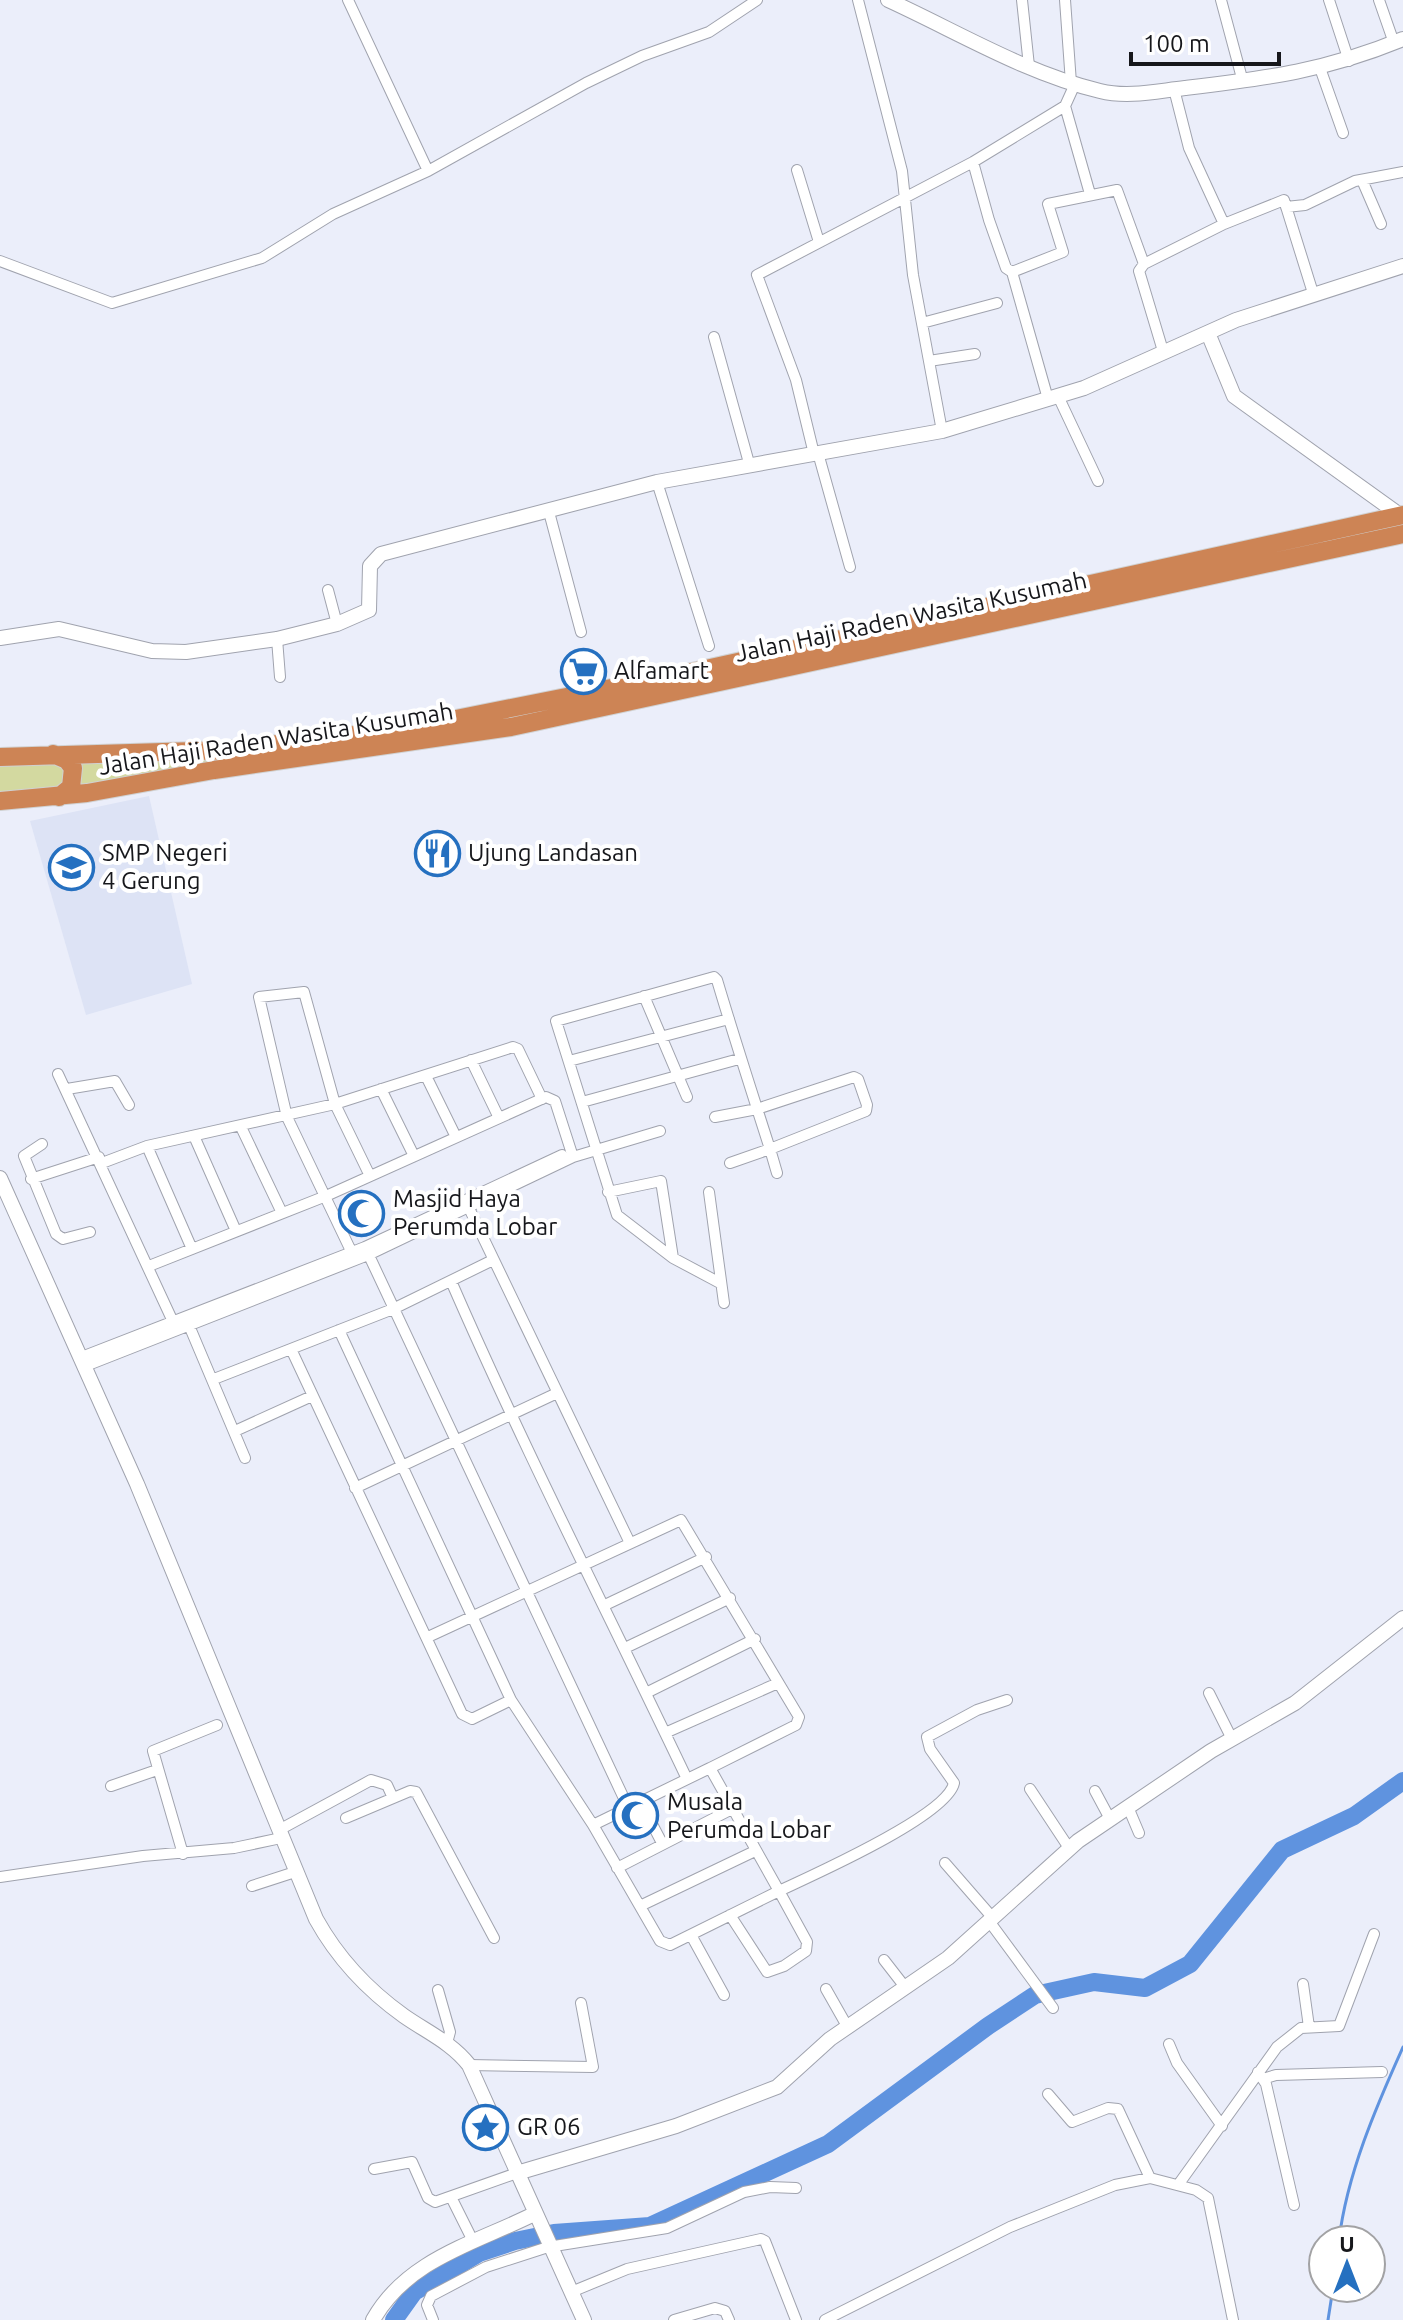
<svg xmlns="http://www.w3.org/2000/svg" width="1403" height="2320" viewBox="0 0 1403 2320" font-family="Ubuntu,sans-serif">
<rect width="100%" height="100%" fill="#ebeefa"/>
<path fill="#dde3f5" d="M149,796L192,984L86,1015L30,821Z"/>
<path fill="#d3d9a0" d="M500,718L501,723L78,792L82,777L78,762Z
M62,759L70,767L63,789L0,793V763Z"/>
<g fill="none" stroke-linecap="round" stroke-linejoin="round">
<path stroke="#5f93df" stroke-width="3" d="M1339,2240C1347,2174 1376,2107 1403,2047
M1328,2320L1333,2288"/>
<path stroke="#5f93df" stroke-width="18" d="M394,2320L414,2292L479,2253L515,2241L554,2233L650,2226L828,2144L988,2026L1035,1995L1094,1982L1145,1988L1190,1964L1282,1850L1354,1816L1403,1781"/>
<defs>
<path id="street" d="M348,0L428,171
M858,0L902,171L913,275L942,431
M1022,0L1029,66
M1065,0L1071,83
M1221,0L1243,82
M1329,0L1349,61
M1379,0L1394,43
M1320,68L1343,133
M1065,106L1090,194
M973,162L989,220L1006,268L1012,272L1063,252L1048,204L1117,190L1144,264L1139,271L1163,351
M797,170L819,242
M1362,180L1381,224
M1286,207L1305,205L1355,181L1403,172
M1224,224L1284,200L1313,293
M0,261L112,303L262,258L333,214L428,171L586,83L642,56L709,32L757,0
M1144,264L1224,224L1189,148L1174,89
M1012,272L1048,399
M922,323L997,303
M714,337L749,463
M929,361L975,354
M1058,396L1098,481
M818,453L850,567
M814,454L796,380L757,275L973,162L1065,106L1075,84
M657,482L709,646
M549,512L581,632
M328,590L337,624
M277,639L280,677
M644,996L687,1097
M471,1060L499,1118
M569,1061L729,1019
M58,1074L175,1326
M426,1076L456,1137
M67,1089L115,1081L129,1105
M381,1089L414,1156
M582,1102L739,1059
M715,1117L757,1109L854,1077L858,1079L867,1105L866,1111L770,1149C752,1093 734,1037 717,980L714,977L556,1021L617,1215L673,1258L720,1283
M241,1127L282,1213
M194,1136L236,1231
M42,1144L24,1156L56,1234L63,1239L90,1232
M147,1146L192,1249
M102,1163L147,1146L335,1104L513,1047L518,1049L542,1099
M730,1163L770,1149L777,1173
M31,1179L99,1157
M608,1192L661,1181L673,1258
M709,1192L724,1303
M467,1204L629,1541
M365,1247L628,1807
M352,1253L287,1117L259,997L304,992L335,1104L370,1176
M149,1266L326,1196L546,1097L555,1101L573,1157
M451,1281C524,1449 608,1613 687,1779
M188,1323L245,1458
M339,1330L511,1700L593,1825L660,1941L670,1945L779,1891L710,1768L593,1825
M291,1349L462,1714L472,1719L511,1700
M79,1358L365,1247L562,1155
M83,1367L368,1255L573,1157L660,1131
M214,1379L393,1309L493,1260
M235,1431L312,1396
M355,1488L555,1394
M605,1605L706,1557
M428,1637L681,1520L799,1717L796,1725L710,1768
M625,1648L730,1598
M646,1693L755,1639
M1209,1693L1232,1739
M665,1733L778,1683
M111,1786L157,1770
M1030,1789L1069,1848
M1095,1791L1110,1819
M640,1801L662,1843
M1128,1807L1139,1833
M346,1818L410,1791L416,1792L494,1938
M279,1830L371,1780L387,1785L393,1798
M183,1854L153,1751L217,1725
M945,1863L992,1917
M617,1868L732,1809
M0,1877L143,1856L234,1848L281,1838
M252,1886L295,1872
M640,1906L755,1851
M730,1915L767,1972L784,1966L806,1951L807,1942L779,1891C813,1875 947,1816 954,1783L930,1749L927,1737L977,1710L1007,1700
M989,1921L1053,2008
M691,1935L724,1995
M884,1960L905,1987
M1303,1984L1309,2027
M826,1989L847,2026
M438,1990L450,2032L447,2043
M1169,2044L1177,2063L1222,2126
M469,2065L593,2067L581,2003
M1258,2072L1266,2084L1294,2205
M1263,2079L1276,2075L1382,2072
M1048,2094L1072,2122L1108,2108L1118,2109L1150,2178
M374,2169L412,2162L428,2198L435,2202L517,2173
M1178,2185L1277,2047L1301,2028L1339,2026L1374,1934
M451,2197L473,2241
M571,2292L627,2269L761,2239L765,2241L796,2320
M433,2320L427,2305L431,2296L486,2267L548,2247L667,2228L744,2192L770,2187L796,2188
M674,2320L715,2308L725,2311L729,2320
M825,2320L1010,2227L1115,2185L1150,2178L1196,2190L1208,2198L1233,2320"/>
<path id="secondary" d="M888,0C958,32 1025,73 1100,91C1128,98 1157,91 1185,88C1267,78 1326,71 1403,39
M1208,333L1234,396L1401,516
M0,638L59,629L152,651L186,652L277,639L337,624L369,610L370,566L381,554L657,482L942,431L1084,388L1236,320L1403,266
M0,1178L137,1484L316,1919C337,1957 369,1991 404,2016C427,2032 452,2043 469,2065L584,2320
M517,2173L676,2126L777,2087L830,2039L948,1958L1078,1841L1211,1751L1295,1703L1403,1618
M373,2320C407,2259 476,2243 534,2214"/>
<path id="highway" d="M53,754L67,760L73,768L71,787L59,797
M0,757L228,750L406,729L692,672L1403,515
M0,801L87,793L214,770L511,727L1403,534"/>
</defs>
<use href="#street" stroke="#a0a3ae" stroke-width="12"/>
<use href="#secondary" stroke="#a0a3ae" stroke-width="16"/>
<use href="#highway" stroke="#d0d1d1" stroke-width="20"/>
<use href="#street" stroke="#fff" stroke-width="10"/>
<use href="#secondary" stroke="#fff" stroke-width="14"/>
<use href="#highway" stroke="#cd8455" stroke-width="18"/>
</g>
<defs>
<symbol id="supermarket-ring" viewBox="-11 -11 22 22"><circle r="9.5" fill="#fff" stroke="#2570c0" stroke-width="1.5"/><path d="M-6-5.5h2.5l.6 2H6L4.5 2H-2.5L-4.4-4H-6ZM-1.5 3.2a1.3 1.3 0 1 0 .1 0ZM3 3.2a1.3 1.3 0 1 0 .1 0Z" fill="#2570c0"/></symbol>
<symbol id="restaurant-ring" viewBox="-11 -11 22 22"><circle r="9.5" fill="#fff" stroke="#2570c0" stroke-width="1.5"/><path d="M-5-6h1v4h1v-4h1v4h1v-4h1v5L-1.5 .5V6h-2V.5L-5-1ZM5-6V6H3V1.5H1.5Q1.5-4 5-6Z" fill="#2570c0"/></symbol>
<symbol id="school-ring" viewBox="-11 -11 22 22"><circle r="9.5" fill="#fff" stroke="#2570c0" stroke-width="1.5"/><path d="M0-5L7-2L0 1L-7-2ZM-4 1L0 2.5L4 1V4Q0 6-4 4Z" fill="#2570c0"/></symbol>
<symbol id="mosque-ring" viewBox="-11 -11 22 22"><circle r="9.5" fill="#fff" stroke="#2570c0" stroke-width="1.5"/><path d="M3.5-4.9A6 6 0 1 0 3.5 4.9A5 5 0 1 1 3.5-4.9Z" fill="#2570c0"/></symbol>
<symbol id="sight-ring" viewBox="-11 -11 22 22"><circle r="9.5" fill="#fff" stroke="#2570c0" stroke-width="1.5"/><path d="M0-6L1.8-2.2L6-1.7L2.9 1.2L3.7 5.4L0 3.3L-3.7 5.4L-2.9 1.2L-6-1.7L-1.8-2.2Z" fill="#2570c0"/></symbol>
</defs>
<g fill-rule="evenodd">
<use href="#supermarket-ring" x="558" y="646" width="51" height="51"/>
<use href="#restaurant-ring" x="412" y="828" width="51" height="51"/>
<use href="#school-ring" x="46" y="842" width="51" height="51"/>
<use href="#mosque-ring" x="336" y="1188" width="51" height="51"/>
<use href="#mosque-ring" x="610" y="1790" width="51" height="51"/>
<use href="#sight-ring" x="460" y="2102" width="51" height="51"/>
</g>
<g text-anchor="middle" stroke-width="8" stroke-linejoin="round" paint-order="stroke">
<g font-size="24" fill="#16171b" stroke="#fff">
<text transform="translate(911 617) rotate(-12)" y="8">Jalan Haji Raden Wasita Kusumah</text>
<text transform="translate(276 739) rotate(-9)" y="8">Jalan Haji Raden Wasita Kusumah</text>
</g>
<g font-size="24" fill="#16171b" stroke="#fff" text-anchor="start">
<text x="614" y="679">Alfamart</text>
<text x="102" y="861">SMP Negeri<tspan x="102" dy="28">4 Gerung</tspan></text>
<text x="468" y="861">Ujung Landasan</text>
<text x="393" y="1207">Masjid Haya<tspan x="393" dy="28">Perumda Lobar</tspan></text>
<text x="667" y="1810">Musala<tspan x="667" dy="28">Perumda Lobar</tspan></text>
<text x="517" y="2135">GR 06</text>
</g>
</g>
<g transform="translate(1347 2264)"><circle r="38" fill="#ffffff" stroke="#a2a2a4" stroke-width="2"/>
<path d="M0-6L14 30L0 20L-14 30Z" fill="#2570c0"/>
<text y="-12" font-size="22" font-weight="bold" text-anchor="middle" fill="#16171b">U</text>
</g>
<path d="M1131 52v12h148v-12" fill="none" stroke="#16171b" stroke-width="4"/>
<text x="1143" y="52" font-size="24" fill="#16171b" stroke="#ffffff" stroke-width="6" paint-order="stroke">100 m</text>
</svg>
